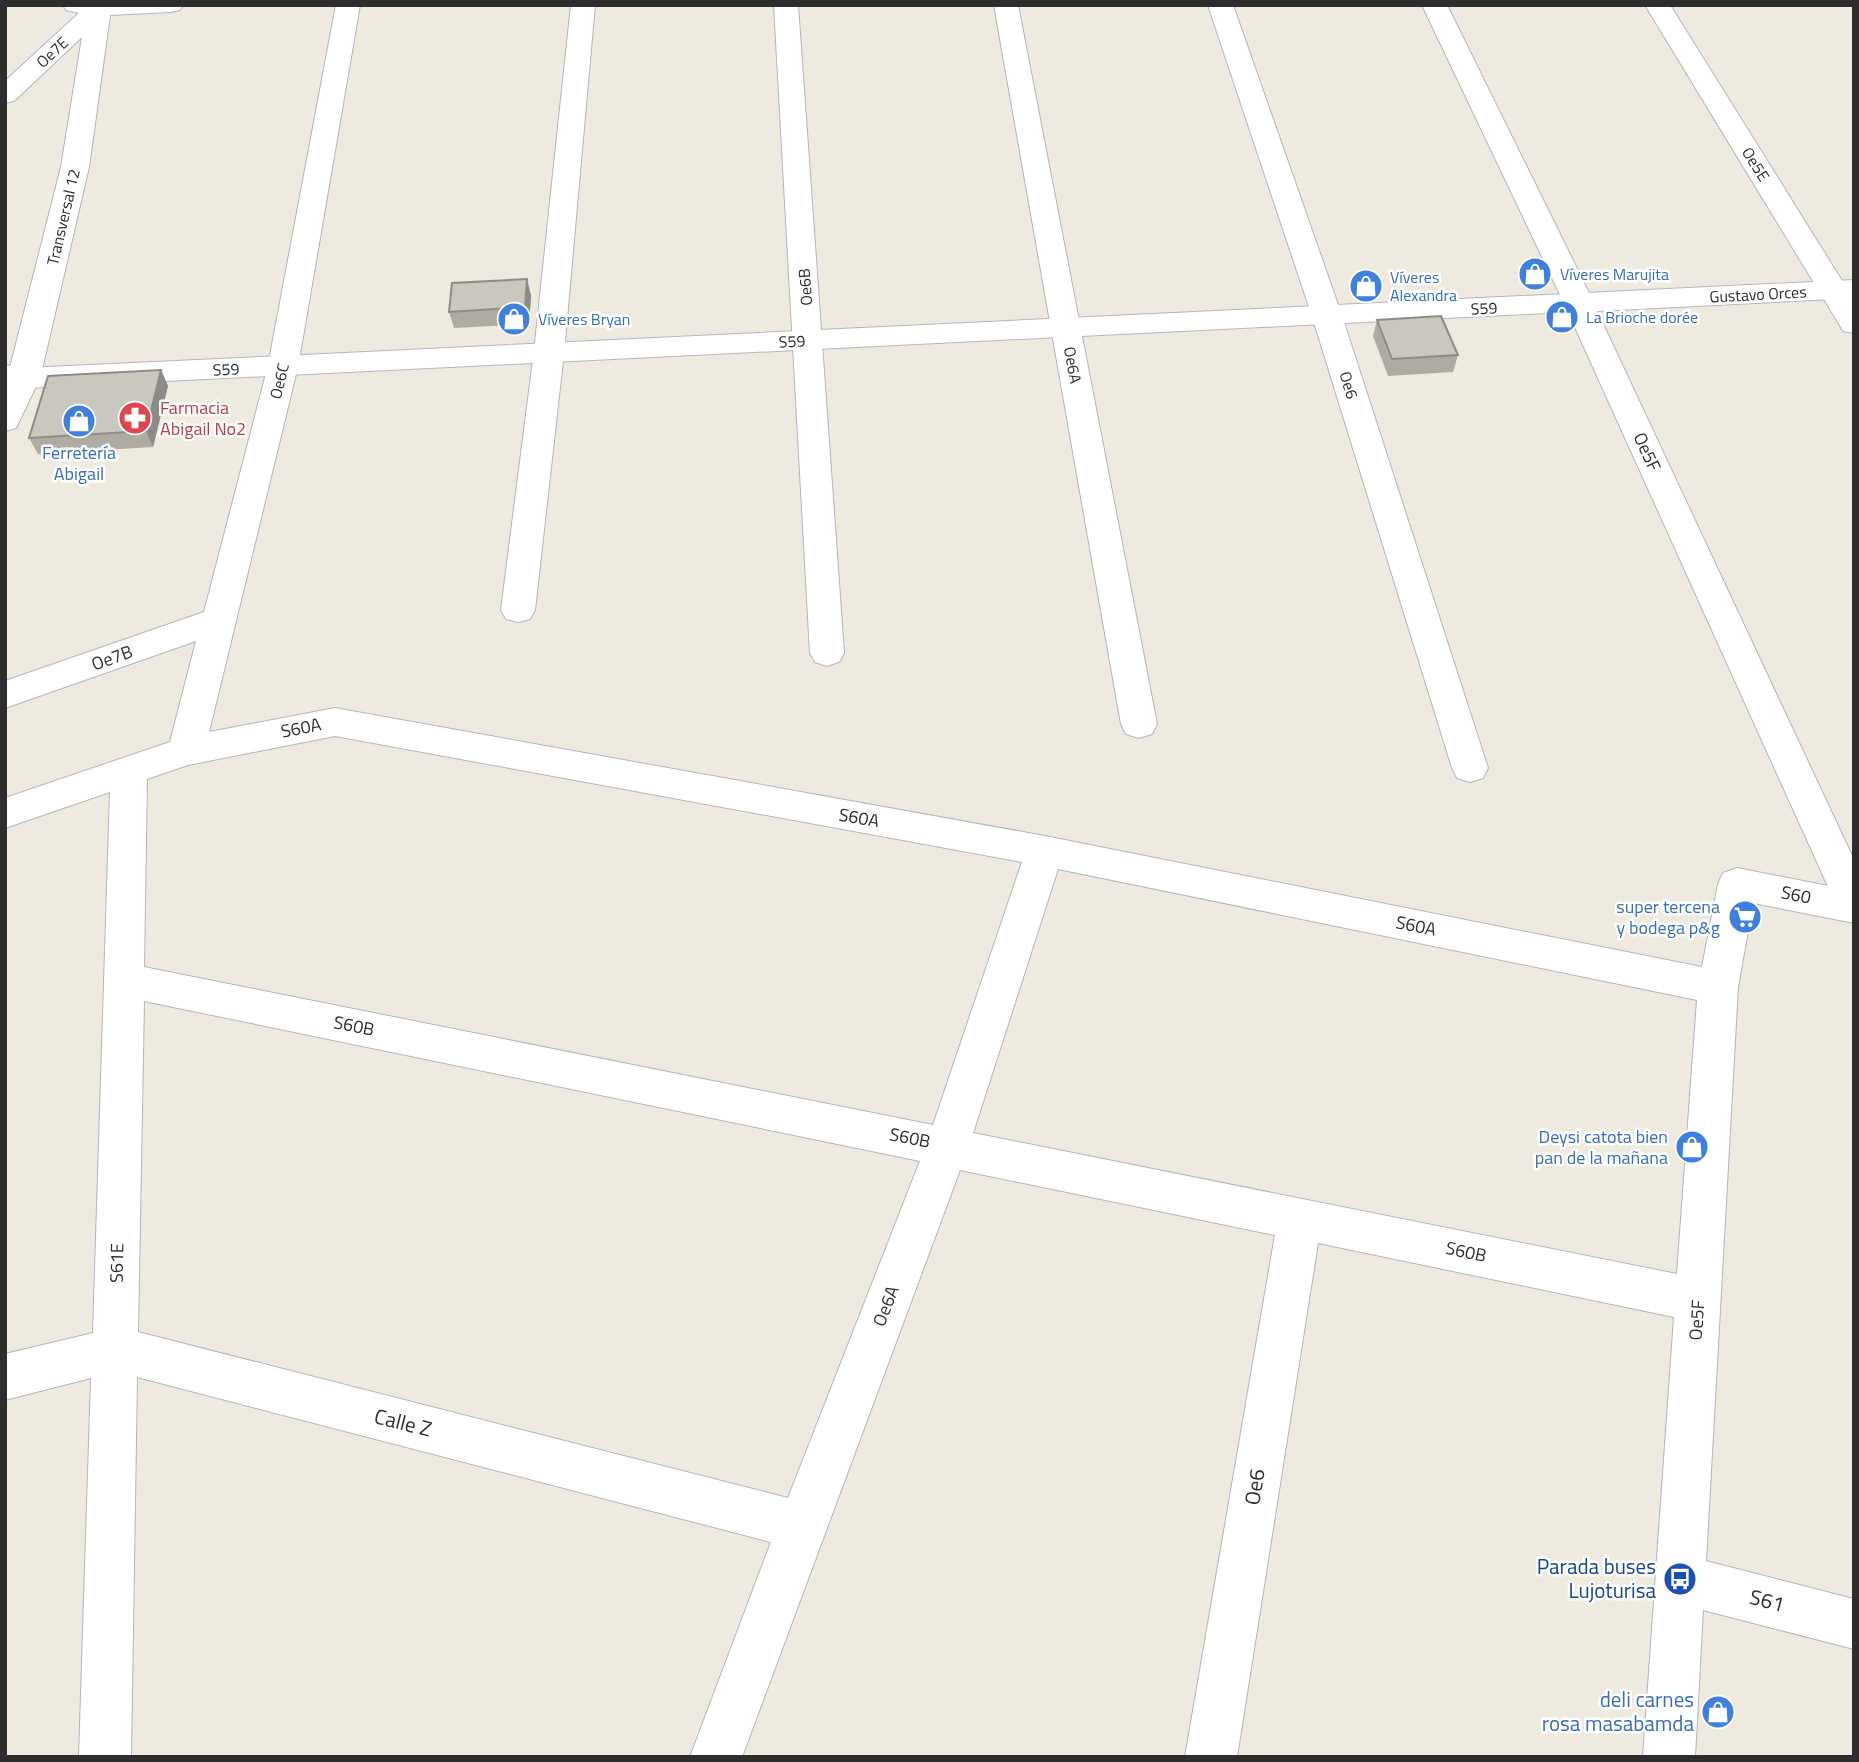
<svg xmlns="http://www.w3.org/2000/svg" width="1859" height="1762" viewBox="0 0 1859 1762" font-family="'Titillium Web',sans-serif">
<rect width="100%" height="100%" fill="#efeadf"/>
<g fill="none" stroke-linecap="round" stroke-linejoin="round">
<defs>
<path id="minor" d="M63,5H183L180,10L171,12L110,15L89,167L40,378L16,428L5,431V387L61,167L82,37L14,101L5,103V81L79,13L66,10Z
M336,5H360L298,366L209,732L335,708L1045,836L1702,967L1718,884L1723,873L1737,868L1854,891V923L1753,903L1738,987L1706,1561L1854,1599V1649L1703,1610L1695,1757H1643L1674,1317L1318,1243L1237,1757H1185L1275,1235L960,1170L742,1757H690L771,1542L137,1377L131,1757H79L91,1378L5,1400V1354L93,1333L110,792L5,828V798L170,742L196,641L5,708V681L204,612L268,366ZM335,736L1022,862L933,1125L144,967L147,779L188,765ZM1058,869L1697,1000L1677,1274L973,1133ZM144,1001L920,1161L788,1498L138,1332Z
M571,5H595L564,352L535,610L530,619L518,622L506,619L501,610L534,352Z
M774,5H798L844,653L839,662L827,666L815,662L810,653Z
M994,5H1018L1157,724L1152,734L1139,738L1126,734L1121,724Z
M1208,5H1233L1342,316L1488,768L1483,778L1470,782L1457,778L1452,768L1312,316Z
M1422,5H1447L1594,303L1589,310L1579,312L1569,310L1564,303Z
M1645,5H1670L1854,300V333L1843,331L1839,324Z"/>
<path id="tertiary" d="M1854,280V298L1597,311L1854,860V918L1840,913L1835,902L1568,312L25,388L5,385V365L25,368L283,356Z"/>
</defs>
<use href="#minor" stroke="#b3b3c1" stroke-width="2"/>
<use href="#tertiary" stroke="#b3b3c1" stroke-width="2"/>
<use href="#minor" fill="#fff" fill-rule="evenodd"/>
<use href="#tertiary" fill="#fff" fill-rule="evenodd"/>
</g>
<path fill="#aeaba3" d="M1527,261L1549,271L1546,279L1530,280L1525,269Z
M1361,274L1376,281L1374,290H1362L1359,283Z
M527,279L531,296L529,324L454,328L449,312Z
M1377,320L1458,355L1453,372L1388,376L1373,336Z
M161,370L168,386L153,447L38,454L29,438Z"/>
<path fill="#8d8b85" d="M527,279L531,296L529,324L525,307Z
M161,370L168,386L153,447L146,431Z"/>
<path fill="#cac7be" stroke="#8d8b85" stroke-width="2" d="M1543,260L1549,271L1533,272L1527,261Z
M1373,273L1376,281L1364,282L1361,274Z
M527,279L525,307L449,312L452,283Z
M1441,316L1458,355L1392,359L1377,320Z
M161,370L146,431L29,438L48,376Z"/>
<defs>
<symbol id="shop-disc" viewBox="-11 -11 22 22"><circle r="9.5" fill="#3f7fe0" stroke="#fff"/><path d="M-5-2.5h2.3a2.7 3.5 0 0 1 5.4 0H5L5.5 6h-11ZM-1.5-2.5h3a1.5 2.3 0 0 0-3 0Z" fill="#fff"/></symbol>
<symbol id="pharmacy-disc" viewBox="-11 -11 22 22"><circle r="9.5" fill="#e0444e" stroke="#fff"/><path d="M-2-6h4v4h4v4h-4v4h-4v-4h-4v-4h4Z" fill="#fff"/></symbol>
<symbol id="supermarket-disc" viewBox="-11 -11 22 22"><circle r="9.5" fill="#3f7fe0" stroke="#fff"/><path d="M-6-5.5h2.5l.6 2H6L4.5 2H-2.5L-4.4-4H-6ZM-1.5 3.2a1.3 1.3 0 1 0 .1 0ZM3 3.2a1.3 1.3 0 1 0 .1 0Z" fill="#fff"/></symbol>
<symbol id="bus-disc" viewBox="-11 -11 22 22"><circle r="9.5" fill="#1a4fb4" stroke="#fff"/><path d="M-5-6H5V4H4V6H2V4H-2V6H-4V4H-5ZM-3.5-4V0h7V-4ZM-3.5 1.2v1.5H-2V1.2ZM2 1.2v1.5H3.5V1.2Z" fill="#fff"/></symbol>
</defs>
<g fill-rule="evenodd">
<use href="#shop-disc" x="1516" y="255" width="38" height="38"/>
<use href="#shop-disc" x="1347" y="267" width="38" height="38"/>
<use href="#shop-disc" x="1543" y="298" width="38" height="38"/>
<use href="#shop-disc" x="495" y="300" width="38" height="38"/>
<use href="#pharmacy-disc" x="116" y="399" width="38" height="38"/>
<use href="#shop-disc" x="60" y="402" width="38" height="38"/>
<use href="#supermarket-disc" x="1726" y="898" width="38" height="38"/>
<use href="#shop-disc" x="1673" y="1128" width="38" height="38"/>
<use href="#bus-disc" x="1661" y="1560" width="38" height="38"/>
<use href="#shop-disc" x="1699" y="1693" width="38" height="38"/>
</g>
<g text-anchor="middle" stroke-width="5" stroke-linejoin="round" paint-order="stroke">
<g font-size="16" fill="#2d2d2d" stroke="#fff">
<text transform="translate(52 52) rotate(-43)" y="6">Oe7E</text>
<text transform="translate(1756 164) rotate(58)" y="6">Oe5E</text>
<text transform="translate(63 217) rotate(-77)" y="6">Transversal 12</text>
<text transform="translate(805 287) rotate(-94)" y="6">Oe6B</text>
<text transform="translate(1758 294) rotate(-3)" y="6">Gustavo Orces</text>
<text transform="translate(1484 308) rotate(-3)" y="6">S59</text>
<text transform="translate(792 341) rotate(-3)" y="6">S59</text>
<text transform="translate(1073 365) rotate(80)" y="6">Oe6A</text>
<text transform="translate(226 369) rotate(-3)" y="6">S59</text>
<text transform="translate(279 381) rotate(-76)" y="6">Oe6C</text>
<text transform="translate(1349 385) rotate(73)" y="6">Oe6</text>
</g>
<g font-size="16" fill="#366cbe" stroke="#fff" text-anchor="start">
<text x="1560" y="280">Víveres Marujita</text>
<text x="1390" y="283">Víveres<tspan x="1390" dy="18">Alexandra</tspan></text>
<text x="1586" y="323">La Brioche dorée</text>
<text x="538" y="325">Víveres Bryan</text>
</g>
<g font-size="18" fill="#be3a42" stroke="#fff" text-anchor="start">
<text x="160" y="414">Farmacia<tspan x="160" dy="21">Abigail No2</tspan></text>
</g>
<g font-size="18" fill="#2d2d2d" stroke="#fff">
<text transform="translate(1647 452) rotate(65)" y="6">Oe5F</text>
<text transform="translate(112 658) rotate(-20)" y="6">Oe7B</text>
<text transform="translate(301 728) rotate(-11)" y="6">S60A</text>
<text transform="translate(859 818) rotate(10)" y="6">S60A</text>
<text transform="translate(1796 895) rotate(11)" y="6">S60</text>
<text transform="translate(1416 926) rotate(11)" y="6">S60A</text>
<text transform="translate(354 1026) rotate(11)" y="6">S60B</text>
<text transform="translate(910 1138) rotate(11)" y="6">S60B</text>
<text transform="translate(1466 1252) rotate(12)" y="6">S60B</text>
<text transform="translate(117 1263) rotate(-89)" y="6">S61E</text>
<text transform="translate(886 1306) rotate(-69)" y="6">Oe6A</text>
<text transform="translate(1697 1320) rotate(-86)" y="6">Oe5F</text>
</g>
<g font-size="18" fill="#366cbe" stroke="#fff" text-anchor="end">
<text x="79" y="459" text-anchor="middle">Ferretería<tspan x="79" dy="21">Abigail</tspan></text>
<text x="1720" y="913">super tercena<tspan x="1720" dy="21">y bodega p&amp;g</tspan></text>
<text x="1668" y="1143">Deysi catota bien<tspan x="1668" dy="21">pan de la mañana</tspan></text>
</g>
<g font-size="21" fill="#2d2d2d" stroke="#fff">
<text transform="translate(403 1423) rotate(14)" y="7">Calle Z</text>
<text transform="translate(1255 1487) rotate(-81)" y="7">Oe6</text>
<text transform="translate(1767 1601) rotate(15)" y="7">S61</text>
</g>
<g font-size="21" fill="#164399" stroke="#fff" text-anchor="end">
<text x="1656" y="1574">Parada buses<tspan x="1656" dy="24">Lujoturisa</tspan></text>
</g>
<g font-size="21" fill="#366cbe" stroke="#fff" text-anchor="end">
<text x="1694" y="1707">deli carnes<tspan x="1694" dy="24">rosa masabamda</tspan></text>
</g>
</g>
<rect width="1859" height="1762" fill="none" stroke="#2d2d2d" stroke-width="14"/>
</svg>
